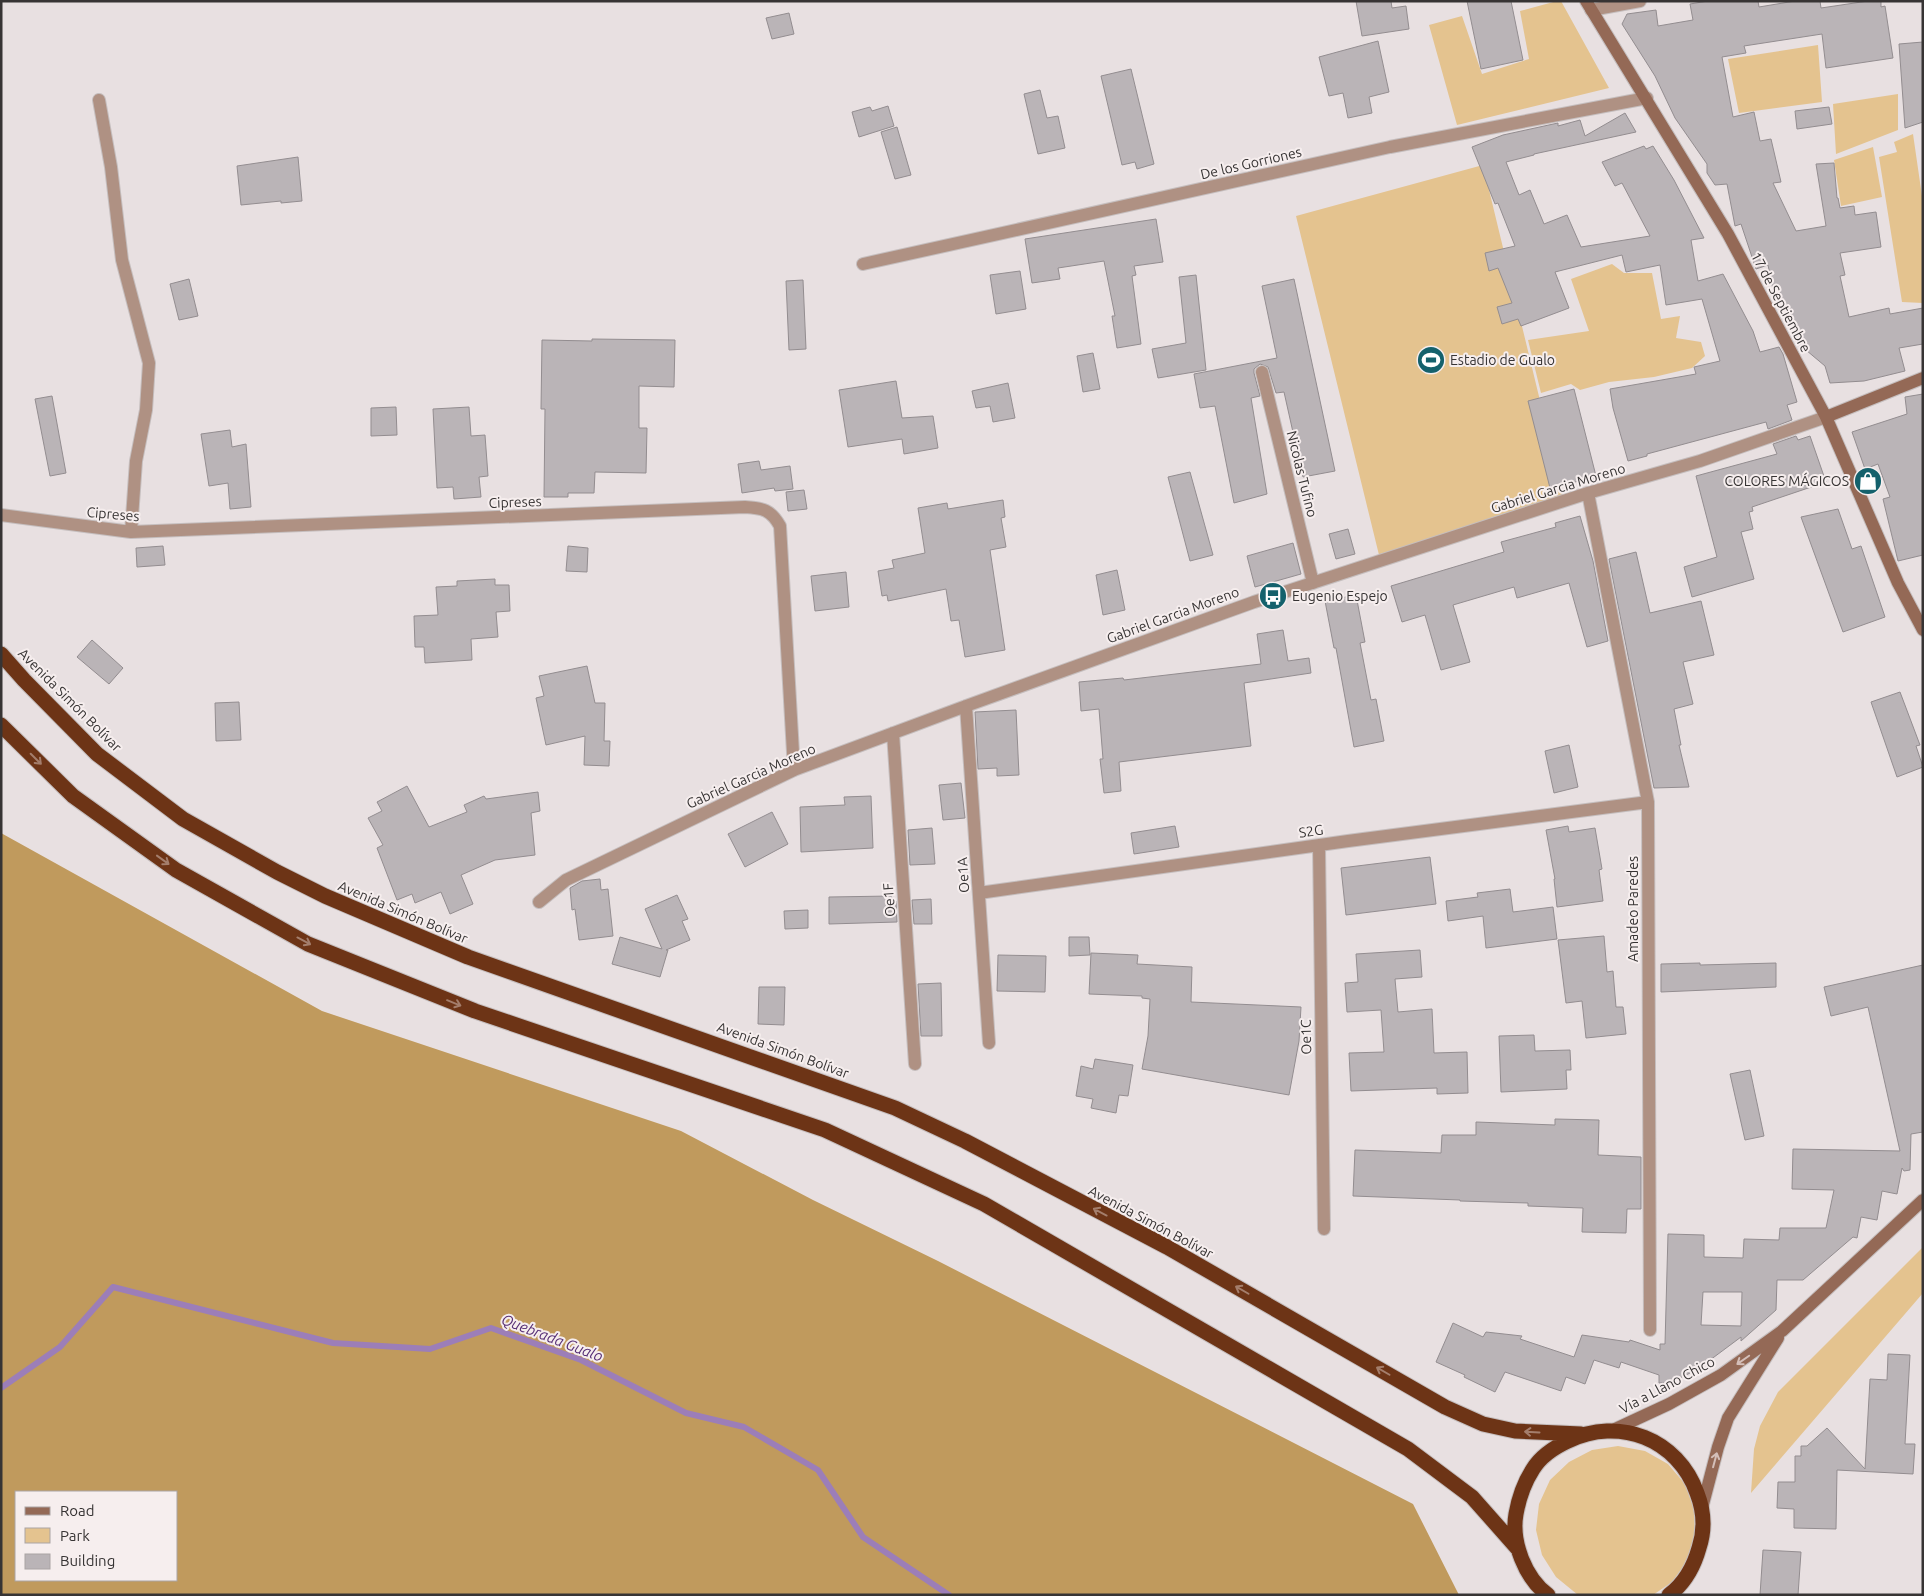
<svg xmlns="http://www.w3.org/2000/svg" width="1924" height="1596" viewBox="0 0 1924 1596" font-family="Ubuntu,sans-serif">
<rect width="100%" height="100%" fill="#e8e0e1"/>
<path fill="#e4c38f" d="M1557,1H1561L1609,88L1457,125L1429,25L1462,16L1482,74L1529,59L1520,11Z
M1818,45L1822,102L1739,113L1728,59Z
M1898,94V130L1836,154L1833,104Z
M1913,134L1923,203V303L1902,302L1879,157L1897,152L1894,142Z
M1873,147L1882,197L1841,206L1834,160Z
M1483,165L1565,504L1379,555L1296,216Z
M1612,264L1624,273H1652L1661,319L1680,316L1676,338L1701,342L1705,356L1692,368L1654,377L1609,382L1580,390L1571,384L1541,393L1528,340L1589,331L1571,279Z
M1923,1247V1293L1751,1493L1754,1449L1760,1426L1778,1392Z
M1618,1446L1645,1451L1668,1464L1685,1484L1694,1509L1695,1535L1688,1560L1672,1582L1653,1595H1578L1556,1577L1542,1555L1536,1530L1539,1504L1550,1480L1569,1462L1592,1450Z"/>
<path fill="#c09a5d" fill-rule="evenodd" d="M1,833L322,1011L681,1131L813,1200L938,1261L1413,1504L1459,1595H1ZM16,1492H176V1580H16Z"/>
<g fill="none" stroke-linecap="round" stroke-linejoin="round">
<path stroke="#9c7eb8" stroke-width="6" d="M1,1388L60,1347L113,1287L333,1343L430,1349L491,1328L581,1360L686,1413L744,1427L818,1470L863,1537L949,1595"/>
</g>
<path fill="#bab4b7" stroke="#938d90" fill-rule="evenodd" d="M1356,1H1391L1392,8L1406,6L1409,29L1362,36Z
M1467,1H1511L1523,60L1481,69Z
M1708,1H1758L1759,7L1795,1H1820L1821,8L1868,1H1881V7L1885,6L1893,58L1826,68L1822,34L1744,46L1746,53L1722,57L1733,117L1754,112L1760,141L1771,139L1781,182L1773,183L1796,231L1826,226L1816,164L1834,163L1837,198H1838L1840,208L1854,206L1855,215L1876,212L1881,247L1840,253L1845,275L1840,276L1849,317L1889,308L1890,314L1923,308V344L1899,348L1905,371L1864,381L1830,383L1825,366L1794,340L1779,288L1773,289L1768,265L1756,269L1741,224L1735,226L1727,184L1715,185L1707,173V164L1675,118L1655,76L1622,24L1627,14L1656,10L1658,26L1693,20L1690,4Z
M789,13L794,34L772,39L766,18Z
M1378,41L1389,92L1369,97L1372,113L1348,118L1343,93L1329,96L1319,57Z
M1923,42V122L1905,128L1899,44Z
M1131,69L1154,164L1137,169L1135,162L1122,165L1101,76Z
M1040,90L1047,118L1058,116L1065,148L1038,154L1024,94Z
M888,106L894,126L859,137L852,112L870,107L872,111Z
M1829,107L1832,124L1797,129L1795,111Z
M1625,113L1636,132L1534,154V155L1506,162L1519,195L1530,190L1544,224L1567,215L1581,247L1650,236L1622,183L1615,186L1602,162L1644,146L1646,149L1653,146L1674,180L1704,238L1691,240L1698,281L1723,274L1753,331L1760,352L1779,347L1783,354L1797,402L1787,405L1792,420L1768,429L1766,422L1647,454V456L1628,461L1613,408L1610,389L1696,374L1694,367L1720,361L1702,299L1666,305L1660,265L1626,272L1622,255L1555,272L1569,308L1521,326L1518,319L1502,324L1497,307L1512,303L1498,268L1489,271L1485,253L1515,246L1498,203L1495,204L1472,147L1503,135L1558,123V126L1580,120L1585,136Z
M897,127L911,175L895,179L881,132Z
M298,157L302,201L281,203V201L241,205L237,166Z
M1156,219L1163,262L1134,266L1136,275L1132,276L1141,344L1117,348L1112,316H1115L1104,261L1058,268L1060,279L1032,283L1025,239Z
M1020,271L1026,309L996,314L990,275Z
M1196,275L1206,370L1158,378L1152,349L1186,343L1179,277Z
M189,279L198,316L179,320L170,284Z
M1294,279L1335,471L1303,477L1284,392L1276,393L1268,367L1260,364L1254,369V373L1260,396L1251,398L1267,494L1234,503L1215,406L1200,408L1194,374L1277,358L1262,286Z
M803,280L806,349L789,350L786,281Z
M592,339L675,340L674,387L639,386V428H647L646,473L595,472L594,493H568V497H544L545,409H541L542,340L592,341Z
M1093,353L1100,389L1083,392L1077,356Z
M896,381L902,418L933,416L938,448L904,454L902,439L848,447L839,390Z
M1008,383L1015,418L993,422L990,406L976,408L972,391Z
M1574,389L1597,480L1580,485L1579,481L1550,488L1528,401Z
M1923,394V555L1898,561L1883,499L1890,497L1878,464L1865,469L1852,432L1907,414L1905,397Z
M52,396L66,473L50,476L35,399Z
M396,407L397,435L371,436V408Z
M469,407L471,436L485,435L488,476L479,477L481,497L454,499L453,487L437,488L433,409Z
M230,430L232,447L246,444L251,507L230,509L228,483L209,486L201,434Z
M1796,436L1798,440L1810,436L1826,482L1752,507L1753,511L1749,512L1753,529L1741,532L1754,579L1692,597L1684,567L1717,557L1696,476L1777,454L1773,444Z
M759,461L761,470L790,466L793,489L775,491L774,488L742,493L738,464Z
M1190,472L1213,555L1190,561L1168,477Z
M804,490L807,509L788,511L786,492Z
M1003,500L1005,517L1001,518L1006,547L990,550L1005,650L965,657L959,620L951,621L946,589L888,601L887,595L882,596L878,571L894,568L892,560L925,553L918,508L947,503L948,509Z
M1838,509L1852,549L1861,546L1885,617L1843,632L1801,517Z
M1580,516L1593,561L1608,641L1587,647L1569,583L1517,598L1514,587L1453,605L1470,662L1441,670L1425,615L1402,622L1391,586L1504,552L1501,542L1556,527L1555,523Z
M1348,529L1355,554L1336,559L1329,534Z
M1293,543L1301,574L1255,587L1247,556Z
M163,546L165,565L137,567L136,548Z
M568,546L588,548L587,572L566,571Z
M1636,552L1650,613L1701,601L1714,655L1683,662L1693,704L1674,709L1681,745H1679L1689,787L1654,788L1609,559Z
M1117,570L1125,610L1103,615L1096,575Z
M846,572L849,607L815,611L811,576Z
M495,579V585H509L510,611L496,612L498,637L471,639L472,660L425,663L424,647H415L414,616L438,615L436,587L457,586V581Z
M1356,595L1365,642L1360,643L1371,700L1376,699L1384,741L1354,747L1336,648H1334L1325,601Z
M1283,630L1288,661L1309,658L1311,673L1244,683L1251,746L1119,762L1121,791L1104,793L1100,759H1103L1099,709L1081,711L1079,682L1123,678L1124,680L1261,664L1257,634Z
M92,640L123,668L109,684L77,657Z
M587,666L595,703H605L604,741H610L609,766L584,765L585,736L546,745L536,698L544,696L539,676Z
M1900,692L1920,745L1916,746L1923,767L1897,777L1871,702Z
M239,702L241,740L216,741L215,703Z
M1016,710L1019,775L997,776V768L978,769L975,712Z
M1569,745L1578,787L1554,793L1545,751Z
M961,783L965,818L943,820L939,785Z
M407,786L429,827L467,812L464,805L484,796L486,799L538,792L540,811L531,813L535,855L495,860L461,875L473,904L450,914L441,892L415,903L412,894L397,900L377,848L383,845L368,818L382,811L377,802Z
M871,796L873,848L801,852L800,807L845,805L844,797Z
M772,812L788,844L745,867L728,834Z
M1175,826L1179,847L1134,854L1131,833Z
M1568,826L1569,832L1595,828L1602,869L1599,870L1603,901L1557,907L1554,879H1555L1546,830Z
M932,828L935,864L910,865L908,830Z
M1430,857L1436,904L1346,915L1341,868Z
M600,879L601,890L608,889L613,936L579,940L575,909L572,910L570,888L582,881Z
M1510,889L1513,912L1553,907L1557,939L1486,948L1483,916L1448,921L1446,901L1478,897L1477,893Z
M677,895L688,919L682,921L690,940L666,950H668L660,977L612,964L620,937L662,949L645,909Z
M891,896L892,901H896L897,922L829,924V897Z
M931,899L932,924H914L912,900Z
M808,910V928L785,929L784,911Z
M1604,936L1607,972L1613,971L1616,1007H1623L1626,1034L1586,1038L1582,1001L1566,1003L1558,940Z
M1069,937H1089L1090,955L1069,956Z
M1420,950L1422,977L1395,979L1398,1012L1432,1009L1434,1053L1467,1052L1468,1093L1437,1094V1088L1351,1091L1349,1053L1384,1052L1381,1010L1347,1012L1345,983L1358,982L1356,954Z
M1091,953L1138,955L1137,964L1192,967L1191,1002L1301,1007L1299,1041L1289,1095L1142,1069L1148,1036L1150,999L1142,998V996L1089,994Z
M998,955L1046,956L1045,992L997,991Z
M1700,963V965L1776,963V987L1661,992V964Z
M1923,965V1132L1911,1134L1910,1170L1904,1171L1902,1168L1897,1194L1882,1191L1877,1220L1861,1217L1857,1238L1853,1237L1803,1280H1777L1776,1310L1741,1341V1337L1698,1369L1670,1383H1659V1375L1621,1362L1619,1368L1594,1360L1585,1384L1566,1377L1561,1391L1505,1372L1495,1392L1464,1377L1465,1375L1436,1362L1453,1323L1483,1337L1486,1332L1522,1336L1520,1339L1574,1357L1582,1335L1629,1342L1630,1340L1660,1350V1344H1665L1668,1234L1704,1235V1257L1743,1258L1744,1239L1779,1240L1780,1228H1826L1834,1190L1792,1189L1793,1149L1900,1151L1868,1007L1831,1016L1824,987ZM1703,1292H1742L1741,1326L1701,1325Z
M941,983L942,1036H921L918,984Z
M759,987H785L784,1025L758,1024Z
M1534,1035L1535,1051L1570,1050L1571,1070H1566L1567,1089L1501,1092L1499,1036Z
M1095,1059L1133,1065L1128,1096L1119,1095L1116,1113L1091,1108L1093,1099L1076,1096L1081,1066L1093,1069Z
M1750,1070L1764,1136L1745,1140L1730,1074Z
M1555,1119L1599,1120L1598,1155L1641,1157V1209H1627L1626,1233L1582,1232L1583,1208L1528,1206V1203L1460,1201V1200L1353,1196L1355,1150L1441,1153L1442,1135H1476V1122L1555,1125Z
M1888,1354L1910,1355L1905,1444H1915L1913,1474L1837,1470L1836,1529L1794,1528V1509L1777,1508L1778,1482H1795V1456H1801V1446H1807L1827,1428L1865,1469L1870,1379L1887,1380Z
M1763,1550L1801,1552L1798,1595H1760Z"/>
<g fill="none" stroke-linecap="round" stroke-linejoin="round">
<defs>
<path id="street" d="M1591,10L1640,1
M99,100L111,167L122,260L149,363L146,410L136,461L131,532
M863,264L1390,147L1647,98
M1262,372L1313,583
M1588,493L1648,802L1650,1330
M1,515L131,532L745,507C763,508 771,510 780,526L794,770
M966,706L989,1043
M893,733L915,1064
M1319,845L1324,1229
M979,893L1348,841L1648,802
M539,902L566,880L794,770L966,706L1254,602L1588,493L1700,461L1826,417"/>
<path id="secondary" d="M1586,1L1728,234L1826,417L1898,583L1923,630
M1826,417L1923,378
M1613,1430L1669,1404L1721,1375L1782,1331L1923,1200
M1702,1508L1718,1447L1728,1418L1778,1338"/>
<path id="highway" d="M1,654L24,680L97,754L183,819L277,872L325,896L468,957L895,1108L965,1141L1167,1247L1445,1407L1483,1424L1515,1431L1581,1434
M1,725L73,796L176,870L308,944L475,1011L825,1130L984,1204L1408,1449L1472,1497L1518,1549
M1548,1595C1525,1578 1511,1542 1516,1514C1519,1497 1524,1483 1533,1469C1541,1456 1555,1447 1568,1441C1619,1416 1678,1439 1697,1493C1704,1511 1705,1530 1699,1548C1694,1566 1685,1583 1669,1595"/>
</defs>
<use href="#street" stroke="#c5bebe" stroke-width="14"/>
<use href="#secondary" stroke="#c5bebe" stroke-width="14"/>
<use href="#highway" stroke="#c5bebe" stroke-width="17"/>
<use href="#street" stroke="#af9183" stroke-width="12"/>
<use href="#secondary" stroke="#946956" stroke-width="12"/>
<use href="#highway" stroke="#6d3416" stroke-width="15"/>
</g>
<defs><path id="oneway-shaft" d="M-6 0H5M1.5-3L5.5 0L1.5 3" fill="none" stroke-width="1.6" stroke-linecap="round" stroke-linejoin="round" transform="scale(1.25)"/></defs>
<g stroke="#a47e6c">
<use href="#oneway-shaft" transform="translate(36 759) rotate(45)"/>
<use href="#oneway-shaft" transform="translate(163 860) rotate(36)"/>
<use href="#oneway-shaft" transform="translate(304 941) rotate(28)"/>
<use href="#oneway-shaft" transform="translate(454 1003) rotate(22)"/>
<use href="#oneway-shaft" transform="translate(1100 1212) rotate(-152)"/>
<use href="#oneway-shaft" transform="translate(1242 1290) rotate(-150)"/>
<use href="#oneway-shaft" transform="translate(1383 1371) rotate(-150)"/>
<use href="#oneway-shaft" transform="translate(1532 1432) rotate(-177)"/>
</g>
<g stroke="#d4bfb9">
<use href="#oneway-shaft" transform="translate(1743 1360) rotate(145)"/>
<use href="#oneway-shaft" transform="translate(1715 1460) rotate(-75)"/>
</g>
<defs>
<symbol id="stadium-disc" viewBox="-11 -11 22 22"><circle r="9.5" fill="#14616c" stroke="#f6eeee"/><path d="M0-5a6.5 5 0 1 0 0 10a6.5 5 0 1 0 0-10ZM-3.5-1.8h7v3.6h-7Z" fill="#fff"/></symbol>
<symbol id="shop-disc" viewBox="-11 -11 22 22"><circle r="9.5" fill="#14616c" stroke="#f6eeee"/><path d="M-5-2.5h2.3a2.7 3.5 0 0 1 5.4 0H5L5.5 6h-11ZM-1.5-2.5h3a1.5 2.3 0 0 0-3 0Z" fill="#fff"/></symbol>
<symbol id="bus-disc" viewBox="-11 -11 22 22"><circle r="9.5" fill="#14616c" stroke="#f6eeee"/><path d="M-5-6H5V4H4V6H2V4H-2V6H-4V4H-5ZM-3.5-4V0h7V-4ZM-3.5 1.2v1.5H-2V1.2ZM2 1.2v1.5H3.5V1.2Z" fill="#fff"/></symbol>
</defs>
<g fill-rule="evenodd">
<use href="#stadium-disc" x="1415" y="344" width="32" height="32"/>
<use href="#shop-disc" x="1852" y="465" width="32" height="32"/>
<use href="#bus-disc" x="1257" y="580" width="32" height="32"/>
</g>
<g text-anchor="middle" stroke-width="4" stroke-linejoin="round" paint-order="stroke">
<g font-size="14" fill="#373434" stroke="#f6eeee">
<text transform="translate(1251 163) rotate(-13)" y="5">De los Gorriones</text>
<text transform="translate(1781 302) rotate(62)" y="5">17 de Septiembre</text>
<text transform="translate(1302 474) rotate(76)" y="5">Nicolas Tufino</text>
<text transform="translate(1558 488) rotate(-17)" y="5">Gabriel Garcia Moreno</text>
<text transform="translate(515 502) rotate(-2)" y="5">Cipreses</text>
<text transform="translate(113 514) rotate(5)" y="5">Cipreses</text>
<text transform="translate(1173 615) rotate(-20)" y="5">Gabriel Garcia Moreno</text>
<text transform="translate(70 700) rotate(45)" y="5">Avenida Simón Bolívar</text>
<text transform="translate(751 776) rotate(-24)" y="5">Gabriel Garcia Moreno</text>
<text transform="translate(1311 831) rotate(-8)" y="5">S2G</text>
<text transform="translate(963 875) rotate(-94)" y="5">Oe1A</text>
<text transform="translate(889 900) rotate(-94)" y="5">Oe1F</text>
<text transform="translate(1633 909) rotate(-90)" y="5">Amadeo Paredes</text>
<text transform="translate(403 912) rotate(23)" y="5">Avenida Simón Bolívar</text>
<text transform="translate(1306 1037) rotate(-91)" y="5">Oe1C</text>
<text transform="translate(783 1050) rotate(20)" y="5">Avenida Simón Bolívar</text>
<text transform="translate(1151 1222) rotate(28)" y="5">Avenida Simón Bolívar</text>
<text transform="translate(1667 1385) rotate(-28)" y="5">Vía a Llano Chico</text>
</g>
<g font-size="14" fill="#373434" stroke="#f6eeee" text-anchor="start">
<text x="1450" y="365">Estadio de Gualo</text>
<text x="1849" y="486" text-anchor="end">COLORES MÁGICOS</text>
<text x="1292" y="601">Eugenio Espejo</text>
</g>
<g font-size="15" font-style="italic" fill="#562e75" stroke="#f6eeee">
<text transform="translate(552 1338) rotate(21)" y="5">Quebrada Gualo</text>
</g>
</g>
<rect width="1924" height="1596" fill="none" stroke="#373434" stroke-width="5"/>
<rect x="15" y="1491" width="162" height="90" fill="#f6eeee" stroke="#aaa4a4"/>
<rect x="25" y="1507" width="25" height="8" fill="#946956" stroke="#aaa4a4"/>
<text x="60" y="1516" font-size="15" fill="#373434">Road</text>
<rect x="25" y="1528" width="25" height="15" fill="#e4c38f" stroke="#aaa4a4"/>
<text x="60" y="1541" font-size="15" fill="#373434">Park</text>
<rect x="25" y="1554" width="25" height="15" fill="#bab4b7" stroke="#aaa4a4"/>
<text x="60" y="1566" font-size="15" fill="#373434">Building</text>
</svg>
